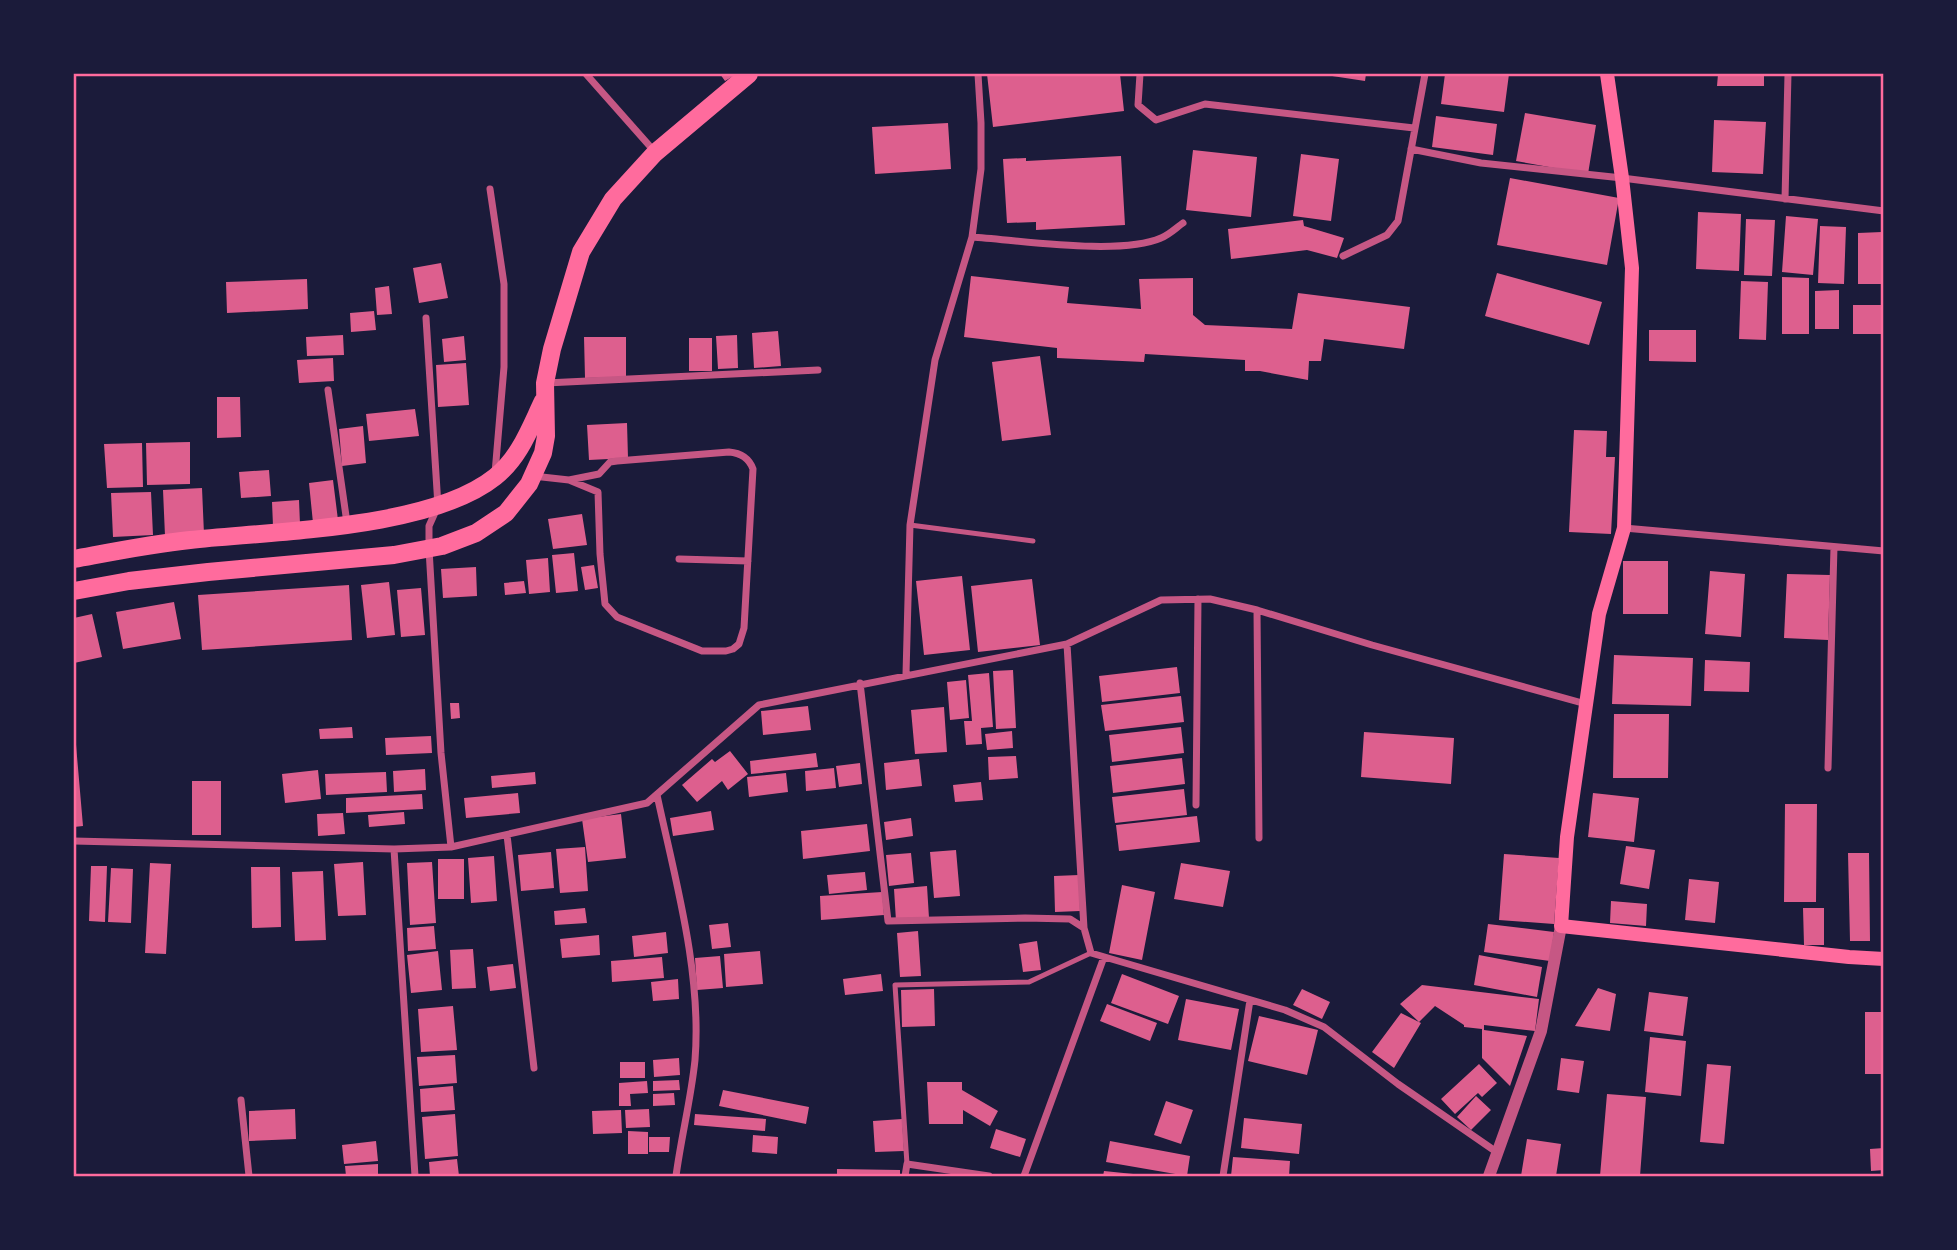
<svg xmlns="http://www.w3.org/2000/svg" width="1957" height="1250" viewBox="0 0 1957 1250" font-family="'Nunito Sans',sans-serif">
<rect width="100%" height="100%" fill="#1b1b3a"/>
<path fill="#dd5f8e" d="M720,74H737L725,81Z
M987,74H1120L1124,111L993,127Z
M1319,74H1366L1365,81Z
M1445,74H1509L1504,112L1441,104Z
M1718,74H1764V86H1717Z
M1525,113L1596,125L1588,174L1516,161Z
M1436,116L1497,124L1493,155L1432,147Z
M1714,120L1766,122L1763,174L1712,172Z
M948,123L951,169L875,174L872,127Z
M1193,150L1257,157L1251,217L1186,210Z
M1301,154L1339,159L1331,221L1293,216Z
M1121,156L1125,225L1036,230V222L1007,223L1003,159L1026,158V161Z
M1510,178L1619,198L1607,265L1497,245Z
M1698,212L1741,214L1739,271L1696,269Z
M1786,216L1818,219L1813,275L1782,272Z
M1746,219L1775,220L1772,276L1744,275Z
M1303,220L1304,226L1344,238L1337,258L1307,250L1231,259L1228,229Z
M1820,226L1846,227L1844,284L1818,283Z
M1882,232V284H1858V233Z
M441,263L448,298L419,303L413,268Z
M1497,273L1602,302L1589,345L1485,316Z
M971,276L1069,287L1067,303L1141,309L1139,279L1193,278V315L1205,325L1292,329L1298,293L1410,307L1404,349L1324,339L1321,361H1309L1308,380L1260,371H1245V360L1145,354L1144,362L1057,358V348L964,337Z
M1782,277L1809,278V334H1782Z
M307,279L308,309L227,313L226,282Z
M1741,281L1768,282L1766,340L1739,339Z
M389,286L392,314L377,315L375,288Z
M1839,290V329H1815V291Z
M1853,305H1884V334H1853Z
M374,311L376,330L351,332L350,313Z
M1649,330H1696V362L1649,361Z
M778,331L781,366L754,368L752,333Z
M343,335L344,355L307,356L306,337Z
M737,335L738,368L718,369L716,336Z
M464,336L466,360L444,362L442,339Z
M584,337H626V377L585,378Z
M689,338H712V371H689Z
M1040,356L1051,435L1002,441L992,362Z
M333,358L334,381L299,383L297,360Z
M466,363L469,405L438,407L436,365Z
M217,397H240L241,437L217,438Z
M415,409L419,436L369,441L366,414Z
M627,423L628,458L589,460L587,425Z
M363,426L366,463L342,466L339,429Z
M1574,430L1607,431L1606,457H1615L1611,534L1569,532Z
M190,442V484L147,485L146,443Z
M142,443L143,487L107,488L104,444Z
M269,470L271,496L241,498L239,472Z
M333,480L338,520L313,523L309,483Z
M202,488L204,534L165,536L163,490Z
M151,492L153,535L113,537L111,493Z
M299,500L300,524L273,526L272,502Z
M582,514L587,545L553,549L548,519Z
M574,553L578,591L556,593L552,555Z
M548,558L550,592L529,594L526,560Z
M1623,561H1668V614H1623Z
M594,565L598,588L585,590L581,567Z
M476,567L477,596L443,598L441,569Z
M1710,571L1745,574L1741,637L1705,634Z
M1787,574L1830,575L1828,640L1784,638Z
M962,576L970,650L924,655L916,581Z
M1032,579L1040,645L978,652L971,586Z
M524,581L526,593L505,595L504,583Z
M389,582L395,635L367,638L361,585Z
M349,585L352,640L202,650L198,595Z
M421,588L425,635L401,637L397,590Z
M174,602L181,639L123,649L116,612Z
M92,614L102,657L74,663V618Z
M1614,655L1693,658L1691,706L1612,704Z
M1705,660L1750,662L1749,692L1704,691Z
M1177,667L1180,693L1102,702L1099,676Z
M1013,670L1016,728L996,729L993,671Z
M989,673L993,727L981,728L982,744L966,745L964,721H972L968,675Z
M966,680L969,718L950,720L947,682Z
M1181,696L1184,722L1105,731L1101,705Z
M450,703H459L460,718L451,719Z
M808,706L811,730L763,735L761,711Z
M944,707L947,752L915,754L911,710Z
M1614,714H1669L1668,778H1613Z
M352,727L353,738L320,739L319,729Z
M1181,727L1184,753L1112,762L1109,735Z
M1012,731L1013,748L987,750L985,734Z
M1364,732L1454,738L1451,784L1361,777Z
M74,733H75L83,826L74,827Z
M431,736L432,753L386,755L385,738Z
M730,751L748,774L728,790L722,781L697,802L682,785L712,759L715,762Z
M816,753L818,767L751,774L750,761Z
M1016,756L1018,778L989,780L988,757Z
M1182,758L1185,784L1113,793L1110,766Z
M919,759L922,786L886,790L884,763Z
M860,763L862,784L839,787L836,766Z
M834,768L836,788L806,791L805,771Z
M425,769L426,790L394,792L393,771Z
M318,770L321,799L285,803L282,774Z
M386,772L387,792L326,795L325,774Z
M535,772L536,784L492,788L491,776Z
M786,773L788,792L749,797L747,777Z
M192,781H221V835H192Z
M981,782L983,800L955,802L953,785Z
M1184,789L1187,815L1115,823L1112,797Z
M518,793L520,813L466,818L464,798Z
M1593,793L1639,798L1634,842L1588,837Z
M422,794L423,809L346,813V798Z
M1785,804H1817L1816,902H1784Z
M711,811L714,830L673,836L670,818Z
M404,812L405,824L369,827L368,815Z
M343,813L345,834L318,836L317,814Z
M621,814L626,858L588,862L582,819Z
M1197,816L1200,842L1119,851L1116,825Z
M911,818L913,836L886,840L884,822Z
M867,824L870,851L803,859L801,831Z
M1626,846L1655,850L1649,889L1620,884Z
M585,847L588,891L560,893L556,849Z
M956,850L960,896L934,898L930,852Z
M551,852L554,888L521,891L518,855Z
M911,853L914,883L889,886L886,855Z
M1848,853H1869L1870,941H1850Z
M1504,854L1559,858L1554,924L1499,920Z
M494,856L497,901L471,903L468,858Z
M438,859H464V899H438Z
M363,862L366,915L338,916L334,864Z
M432,862L436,923L410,925L407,863Z
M150,863L171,864L166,954L145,953Z
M1181,863L1230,871L1223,907L1174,899Z
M91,866H107L105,922L89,921Z
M251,867H280L281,927L252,928Z
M111,868L133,869L131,923L108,922Z
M323,871L326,940L295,941L292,872Z
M865,872L867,890L829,894L827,875Z
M1079,875L1080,911L1055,912L1054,876Z
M1689,879L1719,882L1715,923L1685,920Z
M1122,885L1155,892L1142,960L1109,953Z
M927,886L929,918L896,921L894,889Z
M882,892L884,915L821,920L820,896Z
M1611,901L1647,904L1646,926L1610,923Z
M585,908L587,923L555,925L554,911Z
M1803,908H1824V945H1804Z
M728,923L731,947L712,949L709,925Z
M1488,924L1554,932L1550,961L1484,952Z
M434,926L436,949L408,951L407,928Z
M918,931L921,976L900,977L897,933Z
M666,932L668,953L634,957L632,936Z
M599,935L600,955L562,958L560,939Z
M1037,941L1041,970L1023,972L1019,944Z
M473,949L476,988L452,989L450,950Z
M438,951L442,990L411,993L407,955Z
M760,951L763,984L726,987L724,954Z
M1479,955L1542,967L1537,997L1474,985Z
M720,956L723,988L697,990L695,958Z
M662,957L664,978L612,982L611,961Z
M513,964L516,988L490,991L487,967Z
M881,974L883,991L845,995L843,979Z
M1122,974L1179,996L1168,1024L1111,1003Z
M678,979L679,999L653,1001L651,982Z
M1422,985L1539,999L1535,1031L1484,1025V1030L1527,1036L1510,1086L1482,1058V1029L1464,1027V1025L1435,1006L1419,1022L1421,1023L1394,1068L1372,1052L1401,1013L1419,1022L1400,1004Z
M1598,988L1616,994L1610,1031L1575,1026Z
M934,989L935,1026L902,1027L901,990Z
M1302,989L1330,1002L1322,1019L1293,1005Z
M1649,992L1688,997L1683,1036L1644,1031Z
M1186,999L1239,1009L1231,1050L1178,1040Z
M1107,1004L1157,1023L1150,1041L1100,1021Z
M453,1006L457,1050L421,1052L418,1009Z
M1865,1012H1884V1074H1865Z
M1259,1016L1318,1030L1307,1075L1248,1061Z
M1650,1037L1686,1041L1681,1096L1645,1092Z
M455,1055L457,1083L419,1086L417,1057Z
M679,1058L680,1075L654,1077L653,1060Z
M1561,1058L1584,1061L1579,1093L1557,1090Z
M620,1062H645V1078H620Z
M1479,1064L1497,1083L1482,1097L1478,1093L1455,1114L1441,1099Z
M1707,1064L1731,1066L1724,1144L1700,1142Z
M679,1080L680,1090L653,1091V1081Z
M647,1081L648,1093L630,1094L631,1106H619V1083Z
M927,1082H962V1090L998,1111L990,1126L963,1110V1124H929Z
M453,1086L455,1110L421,1112L420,1089Z
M723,1090L809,1107L806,1124L719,1106Z
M674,1093L675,1105L653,1106V1094Z
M1607,1094L1646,1097L1640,1176H1600Z
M1476,1096L1491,1110L1471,1130L1457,1117Z
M1166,1101L1193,1110L1181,1144L1154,1135Z
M295,1109L296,1139L249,1141V1111Z
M649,1109L650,1127L626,1128L625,1110Z
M621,1110L622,1133L593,1134L592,1111Z
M455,1114L458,1156L425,1159L422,1117Z
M695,1114L766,1119L765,1131L694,1125Z
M1244,1118L1302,1124L1299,1154L1241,1148Z
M902,1119L904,1151L875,1152L873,1121Z
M996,1129L1026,1139L1020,1157L990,1148Z
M628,1131L648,1132V1154H628Z
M753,1135L778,1137L777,1154L752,1152Z
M649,1137H670L669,1152H649Z
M1527,1139L1561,1144L1556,1176H1521Z
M376,1141L378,1161L344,1164L342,1145Z
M1110,1141L1190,1156L1187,1176L1106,1162Z
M1884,1148V1170L1871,1171L1870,1149Z
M1233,1157L1290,1161L1289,1176H1231Z
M457,1159L459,1176H430L429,1162Z
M378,1164V1176H346L345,1166Z
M837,1169L900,1170V1176H837Z
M1104,1171L1143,1175V1176H1103Z"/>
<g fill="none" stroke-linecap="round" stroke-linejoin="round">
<path stroke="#c65784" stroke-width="5" d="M910,525L1033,541
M907,1164L895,985L1029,982L1091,953"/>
<path stroke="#c65784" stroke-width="7" d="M586,74L655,152
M1140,74L1138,105L1156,120L1205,104L1414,128
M1411,149L1481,163L1622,178L1884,211
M490,189L504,284V367L495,473
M1785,199L1788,74
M972,237C1019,240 1120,256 1161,238C1169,235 1176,228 1183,223
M1343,256L1387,235L1398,221L1425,74
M426,318L438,506L429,526V549L441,753L451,847
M546,383L818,370
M328,390L347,523
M533,476L569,480L598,492L600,554L605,604L617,617L702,651H726L733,649L739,644L744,628L753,469C749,458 741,453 729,452L617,461L610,462L599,474L569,480
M1624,528L1884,551
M679,559L748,561
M1257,610L1259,838
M1067,644L1084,928
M906,674L910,525L935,360L972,237L981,169V123L978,74
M860,683L888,921L1025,918L1070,919L1084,928L1091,953L1285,1010L1324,1027L1398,1084L1498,1153
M1828,768L1834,547
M657,795C675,879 702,973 695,1060C691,1099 681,1138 676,1176
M1196,805L1198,599
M507,835L534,1068
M74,841L394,849L451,847L647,803L759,705L1067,644L1161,600L1210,599L1257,610L1372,645L1586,704
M394,849L415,1176
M241,1100L249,1176
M905,1176L907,1164L989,1176
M1024,1176L1104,957
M1223,1176L1250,1000"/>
<path stroke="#c65784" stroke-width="12" d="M1489,1176L1541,1031L1561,926"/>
<path stroke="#ff6b9d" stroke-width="14" d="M1607,74L1622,178L1632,268L1624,528L1599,614L1567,837L1561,926L1849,957L1884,959"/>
<path stroke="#ff6b9d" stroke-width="18" d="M74,559C112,552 151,544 190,540C273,531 430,529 495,477C520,457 530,428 543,401
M74,591L129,581L208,572L394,555L442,546L476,533L506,513L529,484L543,453L546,436L545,383L552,349L581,252L613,199L655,153L749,74"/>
</g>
<rect width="1957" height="1250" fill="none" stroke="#1b1b3a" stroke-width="150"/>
<rect x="75" y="75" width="1807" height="1100" fill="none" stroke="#ff6b9d" stroke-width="2.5"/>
</svg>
